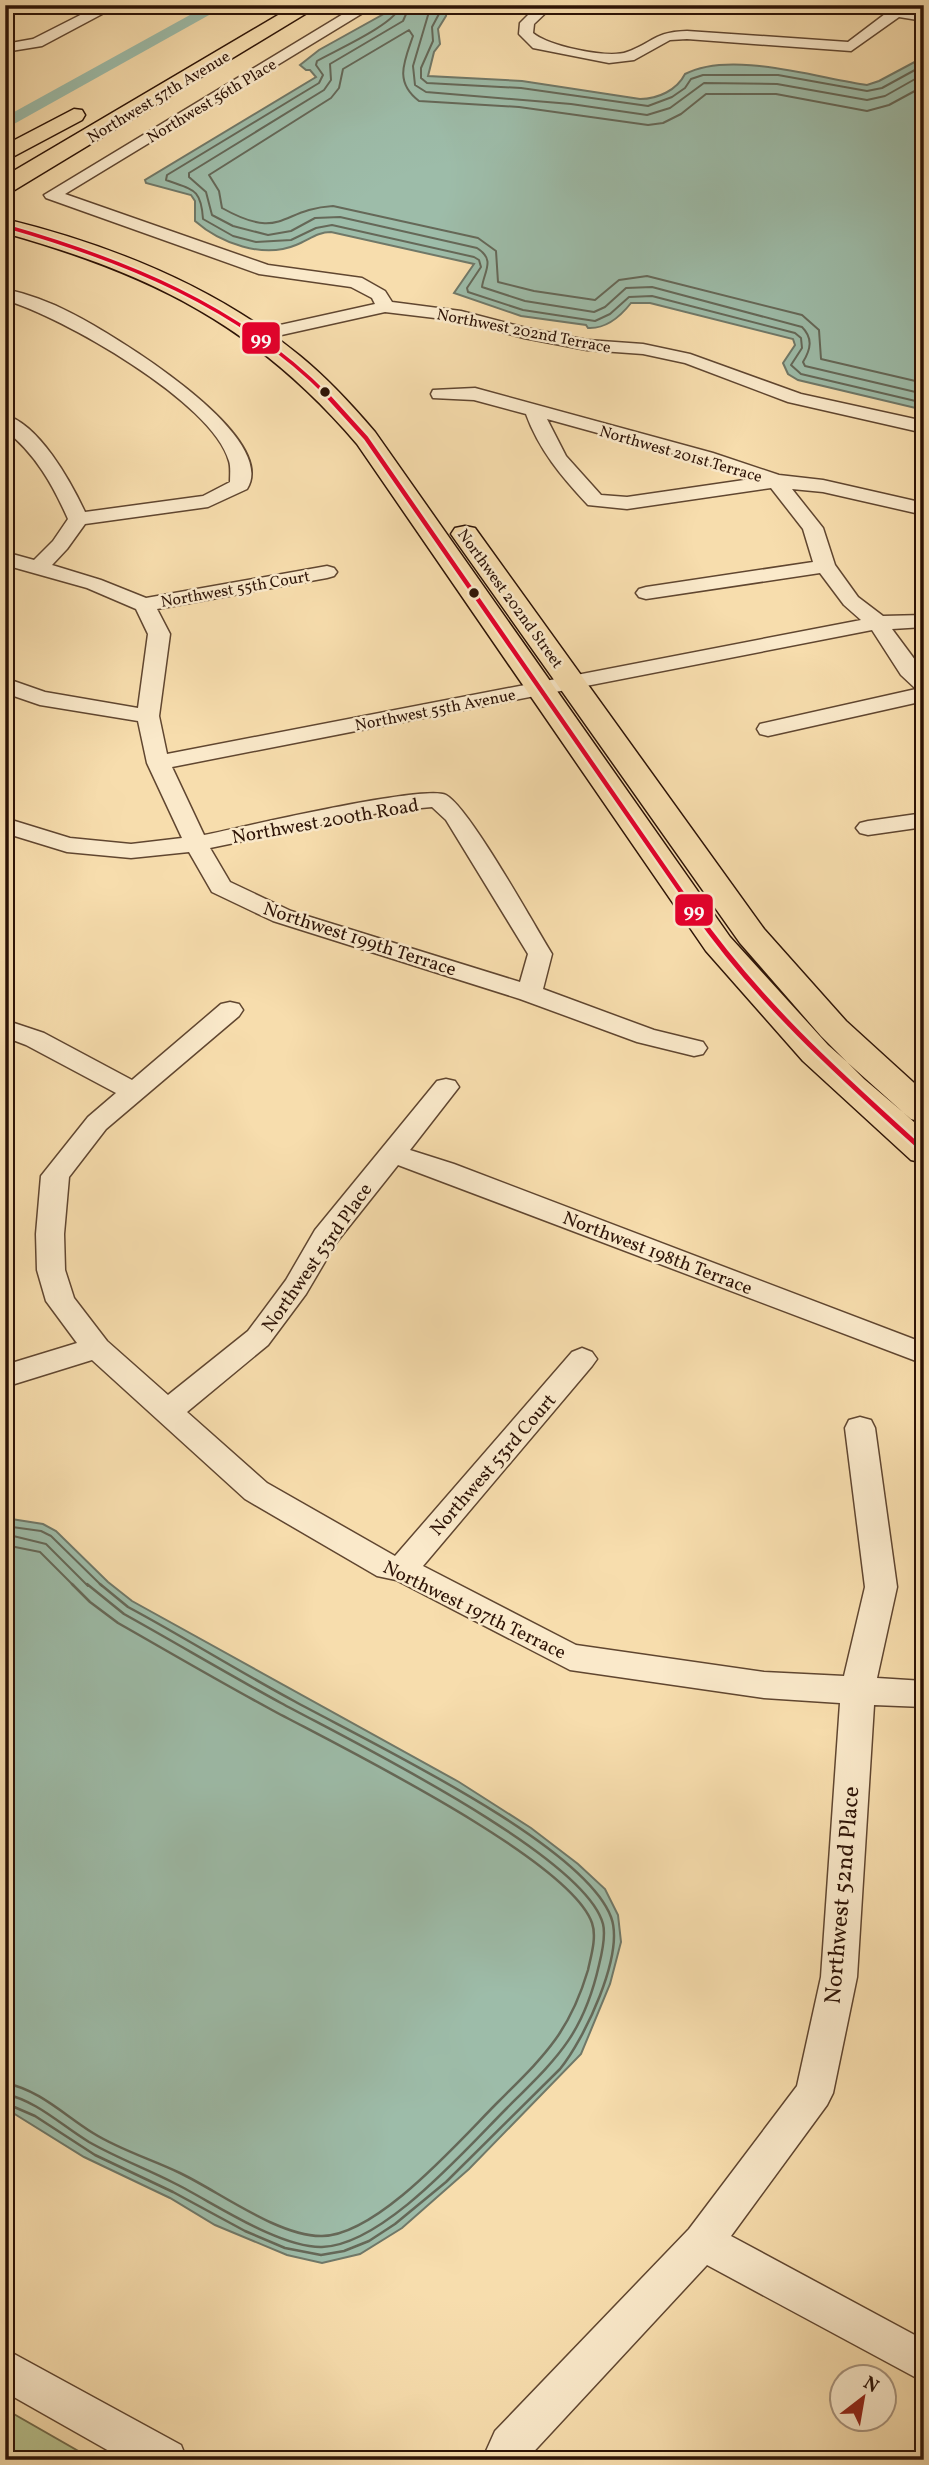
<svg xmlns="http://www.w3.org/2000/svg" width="929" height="2465" viewBox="0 0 929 2465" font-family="Vollkorn,serif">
<rect width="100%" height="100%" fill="#f7ddad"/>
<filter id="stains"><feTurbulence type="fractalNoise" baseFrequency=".00286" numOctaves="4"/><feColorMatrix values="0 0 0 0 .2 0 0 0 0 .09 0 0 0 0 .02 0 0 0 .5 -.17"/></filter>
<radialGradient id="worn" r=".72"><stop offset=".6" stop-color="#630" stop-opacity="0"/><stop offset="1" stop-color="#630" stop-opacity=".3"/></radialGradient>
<path fill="#b8c28e" stroke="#726a4a" stroke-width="2" d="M5,2409L94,2460H5Z"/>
<path fill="#9dbca9" stroke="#707868" stroke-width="2" d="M400,5L447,7L446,16L438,29L440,44L434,52L428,76L522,81L640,99C658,99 677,90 685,74C731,50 817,78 867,85L879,81L924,57V410L798,380L788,374L783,363L795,345L793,339L650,303H631C620,317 606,329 588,328L586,325L521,316L454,293L474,264L331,232C317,232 309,240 296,245C263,259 220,243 195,221V201L191,195L146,183L145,180L316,77L310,70H306L300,65L319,50Z
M5,1518L43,1524L56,1531L108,1582L132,1601L459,1782L531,1828L578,1864L605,1889L618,1915L621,1942L610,1984L581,2054L469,2169L402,2228L360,2254L322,2263L287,2255L215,2225L170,2198L84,2157L5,2108Z"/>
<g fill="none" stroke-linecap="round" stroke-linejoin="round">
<path stroke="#656858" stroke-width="2" d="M401,5C396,24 336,50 317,61L316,65L323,75L319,83L167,175L166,180C193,190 201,188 203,219L233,236L256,242L291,240L316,228L332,225L474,257L479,260L481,267L467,288L468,292L523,310L595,321L610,314L629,297L652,296L795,333L801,338L802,348L791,365L801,374L924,403
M410,5L403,21L330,64L331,80L324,90L189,173V177L206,192L212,215L233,226L268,235L291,231L315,218L340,217L477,248C496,260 484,271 482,287L525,301L594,312L605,307L626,288L652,287L802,327C813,338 811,349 803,362L805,366L924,394
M431,5L413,66L415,85L426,92L571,104L647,115L670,108L704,83L777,84L867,100L885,96L924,74
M440,5V12L432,27L433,41L421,68V78L427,83L521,88L648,106L672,97L685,88L691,79L703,75H778L867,91L882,88L924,65
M924,86L889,105L867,111L776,94H706L681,114L663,123L648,125L519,107L419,101C394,82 404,62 413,36L409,30L343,69L339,88L331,98L209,175L219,191L222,208C283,242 280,209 333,206L478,238L496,251L498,282L534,291L595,300L619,280L647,276L802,315L819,330L821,359L924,383
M5,1526L41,1531L51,1536L102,1586
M5,1534L46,1544L88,1586
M5,1545L40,1552L74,1586"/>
<path stroke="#656858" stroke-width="2.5" d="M5,2083C40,2090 64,2115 93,2133C120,2150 151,2159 180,2173C218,2191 279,2237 322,2236C378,2235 459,2141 498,2102C543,2057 569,2034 588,1970C591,1956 597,1937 592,1923C570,1859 337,1745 272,1710C220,1682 169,1652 118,1623L90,1602L72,1584
M5,2094C37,2101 61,2125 89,2142C117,2158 147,2169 176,2184C214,2203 279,2248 322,2247C383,2245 465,2150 507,2108C556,2059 583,2036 599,1965C602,1953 606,1936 603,1924C585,1855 347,1739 281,1703C228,1674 176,1643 124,1614L87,1584
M5,2103L35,2116L95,2155L173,2192L245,2231L285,2248L321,2255L344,2251L369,2241L395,2224L446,2182L560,2069C584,2040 625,1954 611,1917C583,1843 367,1741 294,1701C238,1671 184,1637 128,1607L100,1584"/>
<path fill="#9dbca9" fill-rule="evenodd" d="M208,5H227L5,129V117Z"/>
<defs>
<path id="street" d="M100,5H119L42,46L5,52V44L33,39Z
M358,5H376L65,194L268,265L362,278L385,291L392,302L461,311L526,328L587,340L643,344L690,354L801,394L924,421V433L788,402L685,363L643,354L587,350L524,338L460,321L385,312L259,340L253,339L250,335L253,331L375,304L372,298L351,287L259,274L46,198L44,195Z
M538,5H554L534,24L533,33C548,46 608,59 627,52C654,42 654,32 687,31L848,42L885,14L856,8L854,5H885L924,13V21L899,17L851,51L687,39L670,40L634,60L609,63L533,48L519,34L520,23Z
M5,289C28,294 50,302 71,313C109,332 281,435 247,489L208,507L85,524L67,549L52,565L101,580L146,598L327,566L334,568L337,572L334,576L327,578L157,609L170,634L159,716L167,754L861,620L844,605L820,573L646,599L639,597L636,593L639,589L646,587L813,562L803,529L771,488L627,509L588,505C562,477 539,450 526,414L474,400L433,398L431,394L433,390L475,388L713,453L779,475L823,480L924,503V515L823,492L792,489L823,528L835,565L858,597L883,616L924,615V627L892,629L924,672V701L768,736L760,734L757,729L760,724L916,689L901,675L872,630L172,767L204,835C240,828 424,784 446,795C469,807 534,925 552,954L543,989L654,1030L703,1042L707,1048L703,1054L694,1056L637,1042L520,999L273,921L212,892L189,852L131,858L67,852L5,833V818L70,838L131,844L182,838L147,763L138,721L40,705L5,693V678L45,692L138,708L148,634L136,609L87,588L5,565V552L34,560L53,541L68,519C53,485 35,453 5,430V415C39,424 71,482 85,512L203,496L230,482C230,475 231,467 229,461C213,402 61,316 5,300ZM547,419L699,461L751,479L627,497L601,495L566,456ZM432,807L446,820L528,954L520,982L291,911L230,882L210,848L388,811Z
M924,813V827L868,835L860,833L856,828L860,823L868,821Z
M230,1002L239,1004L243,1010L239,1016L106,1129L69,1177L64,1234L65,1270L74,1298L107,1341L168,1395L248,1331L286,1280L315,1230L437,1081L446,1079L455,1081L459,1087L410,1150L454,1164L924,1343V1364L398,1165L336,1243L306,1294L268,1345L187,1412L267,1483L395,1556L572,1352L582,1348L592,1352L597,1359L592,1366L423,1566L576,1645L764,1672L844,1676L865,1587L845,1428L849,1420L860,1417L871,1420L875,1428L897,1587L877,1678L924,1681V1707L874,1705L857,1977L833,2093L827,2105L731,2236L924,2340V2382L707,2265L526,2460H482L495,2431L689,2229L797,2086L821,1977L840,1703L764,1698L570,1670L396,1580L377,1576L245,1499L92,1360L5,1387V1365L77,1343L46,1301L37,1270L36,1234L41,1176L88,1117L116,1093L26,1045L5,1037V1020L44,1033L132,1080L221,1004Z
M5,2349L181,2445L187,2460H125L5,2392Z"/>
<path id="primary" d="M295,5H320L13,191L5,193V176Z
M74,109L82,110L85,115L82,120L5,161V145Z
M5,219C111,245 215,286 300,356C328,379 352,405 375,432L730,937L828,1045L924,1131V1163L911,1160L803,1061L706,951L357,444C256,326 152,274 5,233Z
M465,526L475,528L764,929L846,1021L924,1092V1123L911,1119L864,1079L821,1036L740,943L451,534L455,528Z"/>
</defs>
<use href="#street" stroke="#604630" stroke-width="3"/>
<use href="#primary" stroke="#2d1306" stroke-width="3"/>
<use href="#street" fill="#fae9ca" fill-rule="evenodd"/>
<use href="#primary" fill="#f7ddad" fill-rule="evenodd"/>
<defs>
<path id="bus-1-far2" d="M5,226C124,260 239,306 328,396"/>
<path id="bus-1-far1" d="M326,394L366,438L695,912"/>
<path id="bus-1" d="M694,910C759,1003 841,1076 924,1151"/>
</defs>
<use href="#bus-1-far2" stroke="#fae9ca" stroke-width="7"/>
<use href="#bus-1-far1" stroke="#fae9ca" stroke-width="9"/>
<use href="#bus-1" stroke="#fae9ca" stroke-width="10"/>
<use href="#bus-1-far2" stroke="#e4002b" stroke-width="3.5"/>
<use href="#bus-1-far1" stroke="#e4002b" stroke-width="4.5"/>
<use href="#bus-1" stroke="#e4002b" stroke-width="5"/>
</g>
<g fill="#2d1306" stroke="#fae9ca" stroke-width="2.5">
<circle cx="325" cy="392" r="6"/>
<circle cx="474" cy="593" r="6"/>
</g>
<g text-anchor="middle" stroke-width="5" stroke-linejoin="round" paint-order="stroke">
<g font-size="16" fill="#2d1306" stroke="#fae9ca">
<text transform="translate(158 96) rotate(-31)" y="6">Northwest 57th Avenue</text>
<text transform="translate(211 100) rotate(-31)" y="6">Northwest 56th Place</text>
<text transform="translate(524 330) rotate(11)" y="6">Northwest 202nd Terrace</text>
<text transform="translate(681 453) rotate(16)" y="6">Northwest 201st Terrace</text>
<text transform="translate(235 588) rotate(-10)" y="6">Northwest 55th Court</text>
<text transform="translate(511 598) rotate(54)" y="6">Northwest 202nd Street</text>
<text transform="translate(435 709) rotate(-11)" y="6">Northwest 55th Avenue</text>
</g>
<g font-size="19" fill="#2d1306" stroke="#fae9ca">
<text transform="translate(325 820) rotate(-10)" y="7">Northwest 200th Road</text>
<text transform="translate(360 938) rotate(18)" y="7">Northwest 199th Terrace</text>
<text transform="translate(658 1252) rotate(21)" y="7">Northwest 198th Terrace</text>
<text transform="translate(316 1257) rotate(-55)" y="7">Northwest 53rd Place</text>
<text transform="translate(492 1464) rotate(-49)" y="7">Northwest 53rd Court</text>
<text transform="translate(475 1609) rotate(26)" y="7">Northwest 197th Terrace</text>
</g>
<g font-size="23" fill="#2d1306" stroke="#fae9ca">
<text transform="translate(841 1895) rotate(-85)" y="8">Northwest 52nd Place</text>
</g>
</g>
<g stroke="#fae9ca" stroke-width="2.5">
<rect x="241" y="321" width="40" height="34" rx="7" fill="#e4002b"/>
<rect x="674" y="893" width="40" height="34" rx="7" fill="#e4002b"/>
</g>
<g font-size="19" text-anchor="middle" font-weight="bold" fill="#fff">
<text x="261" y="345">99</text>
<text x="694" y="917">99</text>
</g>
<rect width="929" height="2465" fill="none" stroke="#f7ddad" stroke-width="28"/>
<rect x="7" y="7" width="915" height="2451" fill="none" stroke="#2d1306" stroke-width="3.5"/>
<rect x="14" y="14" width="901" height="2437" fill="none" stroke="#2d1306" stroke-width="2"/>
<g transform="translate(863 2398) rotate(31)"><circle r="33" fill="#fae9ca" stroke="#a8937c" stroke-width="2"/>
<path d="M0-5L12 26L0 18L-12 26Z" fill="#8f2418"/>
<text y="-10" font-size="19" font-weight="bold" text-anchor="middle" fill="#2d1306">N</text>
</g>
<rect width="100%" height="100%" filter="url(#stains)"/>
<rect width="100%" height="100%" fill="url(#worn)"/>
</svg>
